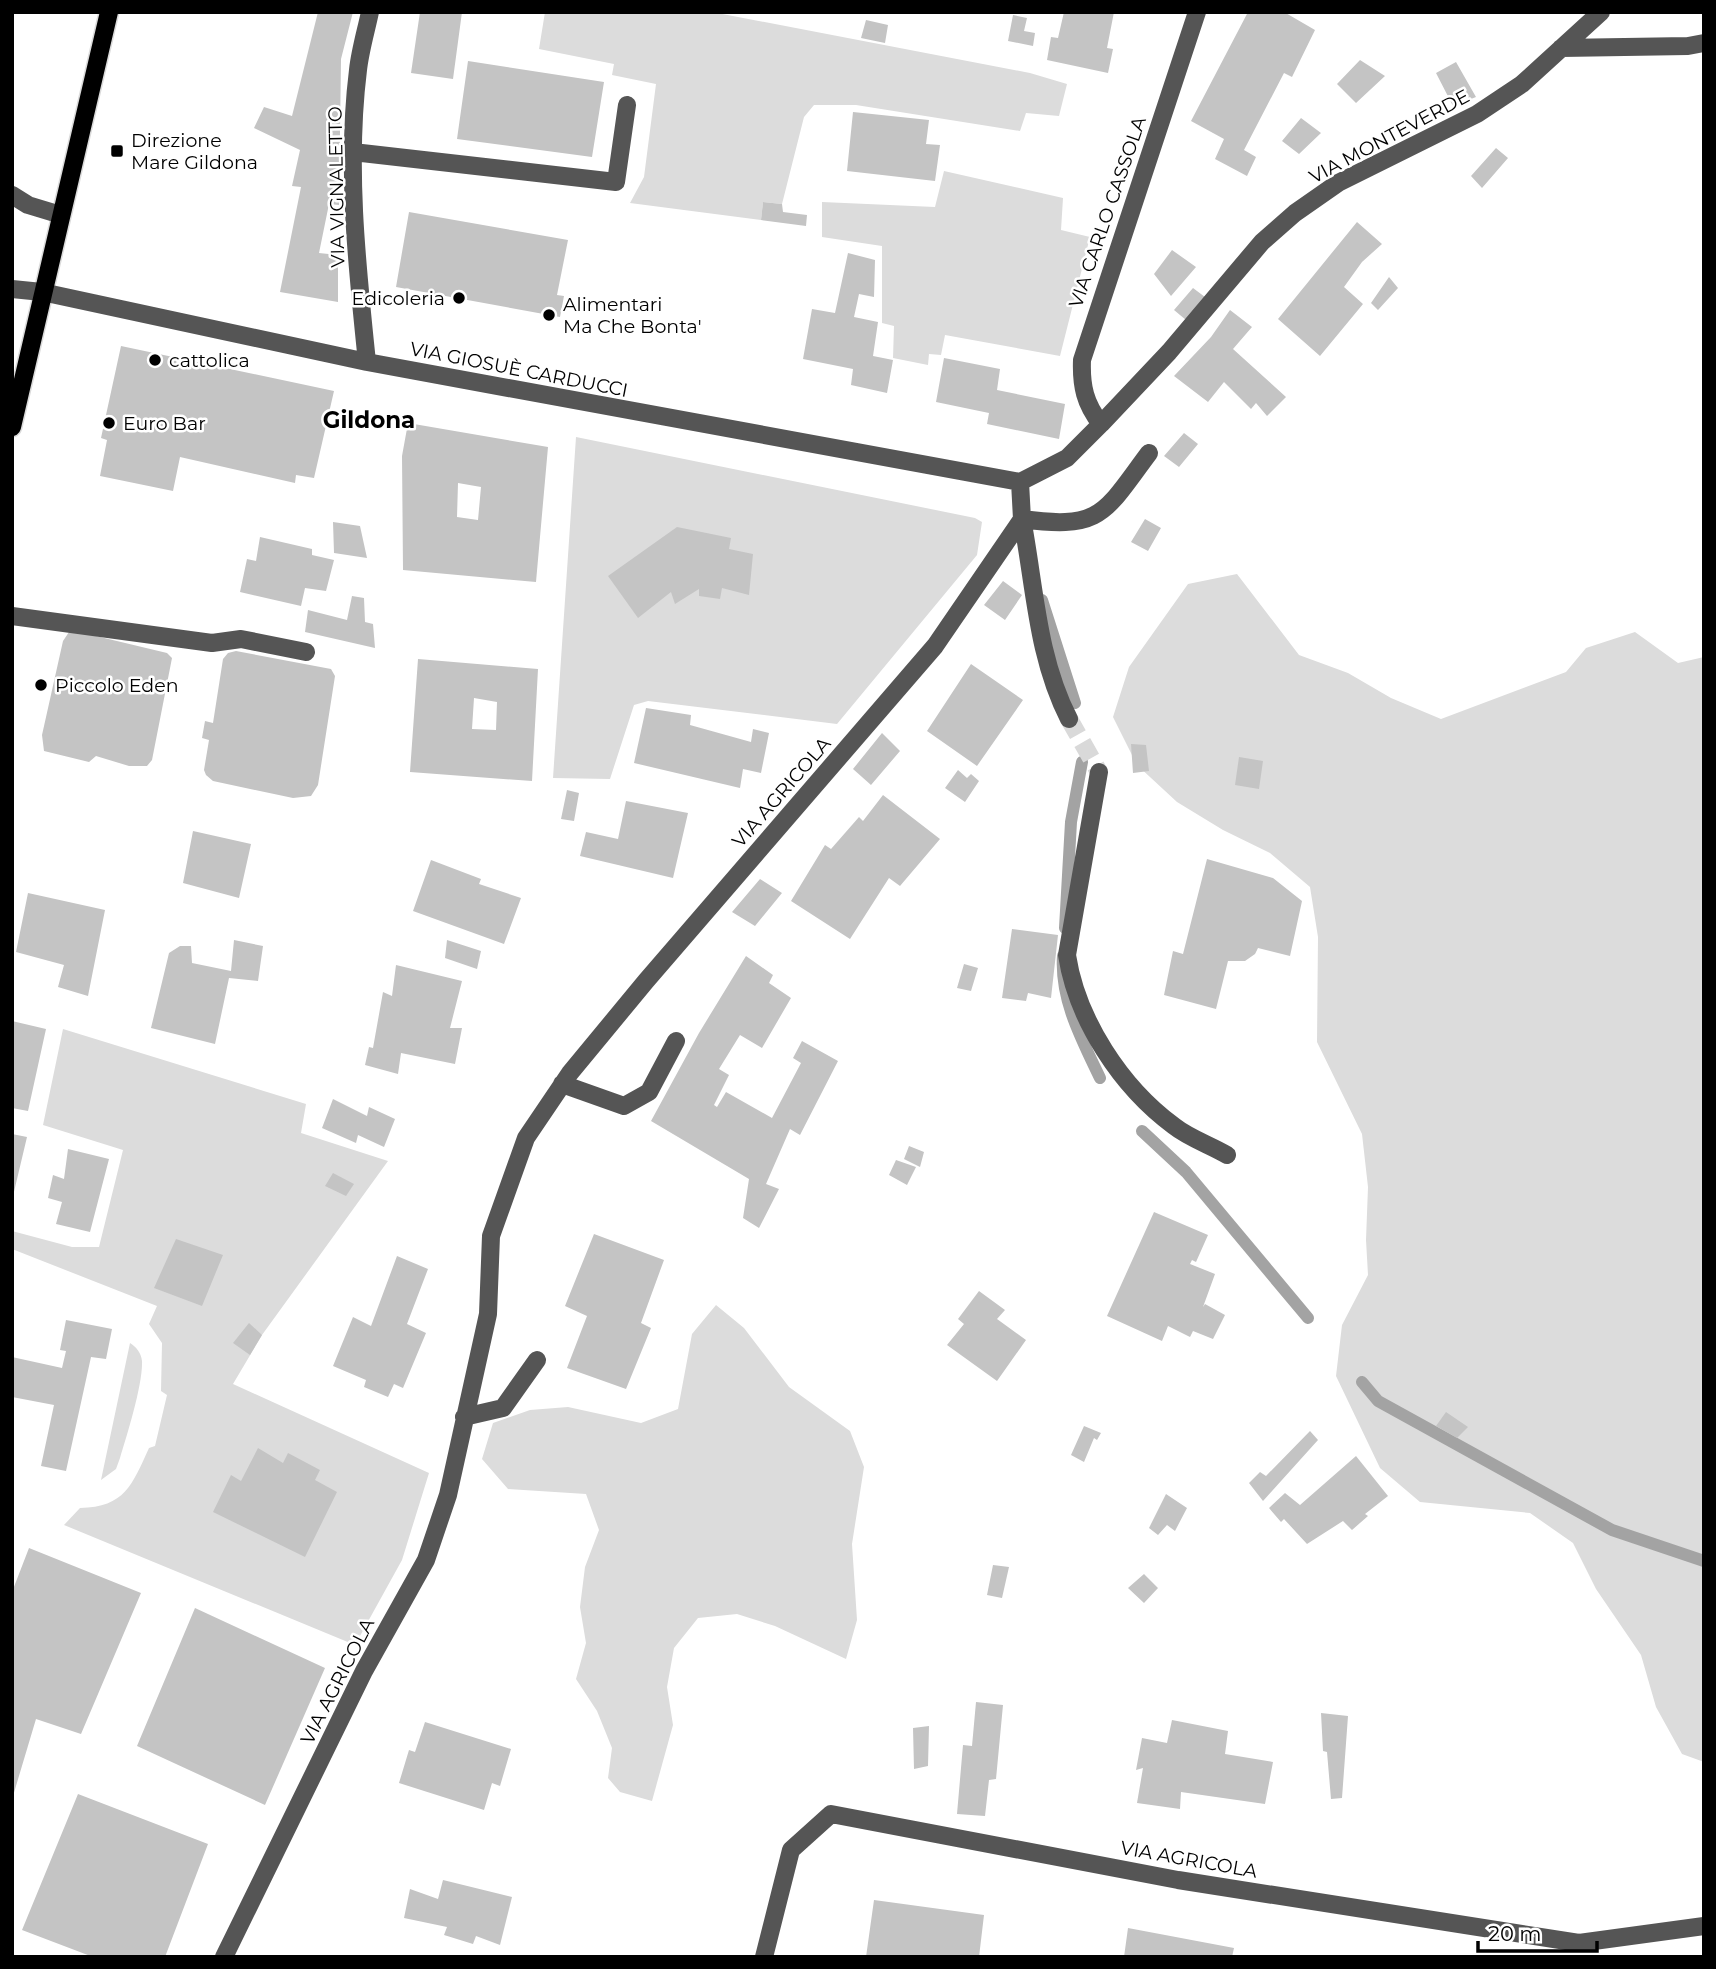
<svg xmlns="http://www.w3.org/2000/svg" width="1716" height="1969" viewBox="0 0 1716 1969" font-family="Montserrat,sans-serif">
<rect width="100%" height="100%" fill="#fff"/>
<path fill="#dcdcdc" d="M545,12H712L1030,73L1067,84L1059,116L1026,113L1020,131L856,105H814L804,117L782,204L763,202L761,220L630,203L644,177L656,84L612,75L614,64L539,49Z
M944,171L1063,198L1061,230L1090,237L1060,356L945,335L941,355L929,354L928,365L893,358L894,326L882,323V246L822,237V202L935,207Z
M576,437L975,518L982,522L977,555L837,724L648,701L634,705L610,779L553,778Z
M1237,574L1299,655L1348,673L1391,698L1441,719L1566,672L1586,648L1635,632L1678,663L1704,657V1762L1682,1754L1656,1707L1641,1655L1596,1589L1573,1543L1530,1513L1420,1502L1380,1468L1336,1376L1342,1325L1368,1275L1366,1240L1368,1187L1362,1134L1317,1042L1318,937L1310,887L1270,853L1223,830L1177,802L1137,765L1113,717L1129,667L1188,584Z
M63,1029L306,1104L301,1133L388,1161L262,1335L233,1384L429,1473L402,1560L355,1645L64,1525L80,1508C125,1507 132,1485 149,1448L155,1446L167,1395L161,1391L162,1343L149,1324L157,1306L12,1249V1231L72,1247H99L123,1150L43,1125Z
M716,1305L744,1328L789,1387L850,1431L864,1467L852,1544L857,1620L846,1659L775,1626L737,1614L698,1618L674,1648L667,1687L673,1725L652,1801L620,1792L608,1778L612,1748L597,1711L576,1679L586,1643L580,1607L585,1567L599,1530L586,1494L508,1489L482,1459L493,1423L530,1410L568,1407L641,1423L678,1409L692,1334Z
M130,1343C136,1347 141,1352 142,1361C143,1384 127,1435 120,1458L116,1469L101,1480Z"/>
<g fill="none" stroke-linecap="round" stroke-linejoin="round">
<path stroke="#a3a3a3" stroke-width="12" d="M1042,600L1075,703
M1065,928L1071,822L1082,762
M1063,956C1060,1000 1082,1040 1100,1078
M1142,1131L1186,1172L1308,1318
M1362,1382L1378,1401L1612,1530L1704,1561"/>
</g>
<path fill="#c4c4c4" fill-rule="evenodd" d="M318,12H353L341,59L339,205L329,204L319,253L338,255V302L280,292L301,187L292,186L300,150L254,128L264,107L292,116Z
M420,12H462L453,79L411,73Z
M1064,12H1114L1107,48L1113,49L1108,73L1047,60L1051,37L1058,38Z
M1248,12H1284L1315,30L1292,77L1284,73L1244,150L1256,157L1247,176L1215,159L1224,139L1191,121Z
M1013,15L1027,18L1024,31L1035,33L1033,46L1008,41Z
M866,20L888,25L885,43L861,38Z
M1360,60L1385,76L1356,103L1337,84Z
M468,61L604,82L592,157L457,139Z
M1456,62L1476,97L1453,106L1436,73Z
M853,112L929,120L926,144L940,145L935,181L847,171Z
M1301,118L1321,133L1299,154L1282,141Z
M1496,148L1508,158L1482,188L1471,176Z
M763,202L782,204L783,212L807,215L806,226L761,220Z
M409,212L568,240L557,295L564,296L560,317L396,287Z
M1357,222L1382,244L1362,262L1344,287L1363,304L1320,356L1278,319Z
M1172,250L1196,267L1171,296L1154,274Z
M848,253L875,260L874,297L859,294L854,317L878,322L873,356L893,360L887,393L851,385L853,369L803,359L812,309L835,313Z
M1389,277L1398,288L1378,310L1371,303Z
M1193,288L1205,297L1186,320L1174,310Z
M1230,310L1252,327L1233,349L1286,397L1267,416L1256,403L1251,409L1224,382L1208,402L1174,376L1211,337Z
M121,346L334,391L314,478L296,475L295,483L180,457L173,491L100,476L107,440L101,438Z
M944,358L1000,369L997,390L1065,404L1059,439L987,424L989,413L936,402Z
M408,423L548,447L536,582L403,570L402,456ZM458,483L481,487L478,520L457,517Z
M1184,433L1198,444L1179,467L1164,456Z
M1145,519L1161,528L1148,551L1131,542Z
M333,522L360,526L367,558L334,553Z
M677,527L731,538L729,549L753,554L749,595L722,588L720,599L699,596V589L675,604L671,592L638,618L608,576Z
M260,537L312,549V555L334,560L326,591L305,588L301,606L240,592L247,559L256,561Z
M1003,581L1022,595L1005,620L984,605Z
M352,596L364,598L365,622L373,624L375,648L305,632L308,610L347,620Z
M75,631L167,653L172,658L152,760L147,766H129L96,756L89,762L44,751L42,735L63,641L69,632Z
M236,651L331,669L335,676L318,785L311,796L293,798L213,781L206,775L204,770L209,740L202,738L205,721L213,723L223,659L228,653Z
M418,659L538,669L532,781L410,772ZM474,698L497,702L496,730L472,729Z
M971,664L1023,700L977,766L927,731Z
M646,708L691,715L690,725L751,742L753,729L769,733L761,773L743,769L740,788L634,763Z
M882,733L900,751L871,785L853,769Z
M1131,744L1146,745L1149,771L1133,773Z
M1239,757L1263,761L1259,789L1235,785Z
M958,770L967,778L971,774L979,781L965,802L945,788Z
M567,790L579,793L574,821L561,819Z
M883,795L940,839L900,886L889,878L850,939L791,901L825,845L831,849L859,817L863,821Z
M626,801L688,813L673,878L580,856L586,832L618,839Z
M193,831L251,844L239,898L183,883Z
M1207,859L1273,878L1302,901L1290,956L1258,948L1255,954L1245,961H1228L1216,1009L1164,995L1173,951L1183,954Z
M431,860L481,879L479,884L521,898L504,944L413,911Z
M760,879L782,893L755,926L732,912Z
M28,893L105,910L88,996L58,987L64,965L16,952Z
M1012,929L1058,935L1051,998L1028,993L1026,1001L1002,998Z
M234,940L263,946L258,981L229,978L215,1044L151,1028L169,953L180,946H191L192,963L231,971Z
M447,940L481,951L477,969L445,958Z
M746,956L773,975L769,983L791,998L762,1048L740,1035L719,1069L729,1075L714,1105L717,1107L726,1092L772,1118L801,1063L793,1058L802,1041L838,1061L800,1135L790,1129L766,1184L779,1189L759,1228L743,1218L749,1179L651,1121L699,1033Z
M964,964L978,968L971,991L957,988Z
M396,965L462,981L450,1028H462L455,1064L401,1053L398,1074L365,1065L369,1047L373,1048L383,992L392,996Z
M12,1021L46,1029L28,1111L12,1108Z
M333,1099L367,1116L369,1107L395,1119L384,1147L358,1135L356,1143L322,1128Z
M12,1134L27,1137L13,1196H12Z
M909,1146L924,1152L920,1167L904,1159Z
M68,1149L109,1159L90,1232L56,1224L62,1202L48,1198L53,1175L64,1179Z
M896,1160L916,1167L907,1185L889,1175Z
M333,1173L354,1184L346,1196L325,1186Z
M1154,1212L1208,1235L1196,1262L1192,1260L1190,1264L1215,1274L1203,1307L1205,1304L1225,1315L1213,1339L1193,1331L1190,1337L1168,1326L1162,1341L1107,1316Z
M594,1234L664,1260L641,1323L651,1328L626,1389L567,1368L587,1316L565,1306Z
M176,1239L223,1255L202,1306L154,1288Z
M397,1256L428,1269L407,1324L426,1333L403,1388L394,1384L388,1397L364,1387L366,1380L333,1366L353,1317L371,1326Z
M979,1291L1005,1310L997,1319L1026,1340L997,1381L947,1345L964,1324L958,1319Z
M66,1320L112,1329L106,1359L91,1357L66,1471L41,1466L54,1405L12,1397V1357L62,1368L66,1351L60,1350Z
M249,1323L262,1335L250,1355L233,1343Z
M1446,1412L1468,1427L1457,1438L1436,1426Z
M1084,1426L1101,1433L1097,1440L1094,1438L1084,1462L1071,1455Z
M1310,1431L1318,1440L1263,1501L1249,1483L1260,1472L1266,1476Z
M258,1448L283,1463L288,1453L320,1470L315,1480L337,1492L305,1557L213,1512L231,1475L241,1481Z
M1356,1456L1388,1496L1365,1514L1368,1516L1352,1530L1343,1521L1307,1544L1284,1519L1281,1522L1269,1508L1285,1493L1300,1505Z
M1166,1494L1187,1508L1175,1531L1167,1525L1158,1535L1149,1528Z
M29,1548L141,1593L81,1734L36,1719L13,1796L12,1592Z
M993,1565L1009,1567L1002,1598L987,1595Z
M1144,1574L1158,1588L1144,1603L1128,1588Z
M195,1608L325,1668L265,1805L137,1746Z
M976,1702L1003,1705L996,1779L989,1780L985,1816L957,1814L963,1745L972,1746Z
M1321,1713L1348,1716L1342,1798L1331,1799L1327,1752L1323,1751Z
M1172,1720L1228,1731L1225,1754L1273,1762L1265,1804L1181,1792L1180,1809L1137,1803L1143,1768L1136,1770L1142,1738L1167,1743Z
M425,1722L511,1749L500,1786L492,1783L484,1810L399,1783L409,1750L415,1752Z
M929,1726L928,1766L914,1769L913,1728Z
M78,1794L208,1844L165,1957H93L22,1930Z
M443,1880L512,1897L500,1945L476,1936L473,1944L444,1935L447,1927L404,1918L410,1889L438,1899Z
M874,1900L984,1915L979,1957H866Z
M1128,1928L1234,1948L1232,1957H1124Z"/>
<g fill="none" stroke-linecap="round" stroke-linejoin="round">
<path stroke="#d9d9d9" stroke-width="18" stroke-dasharray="18 9" stroke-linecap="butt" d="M1069,719L1099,772"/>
<defs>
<path id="major" d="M12,427L109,12"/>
</defs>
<use href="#major" stroke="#dbdbdb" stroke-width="21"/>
<path stroke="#555" stroke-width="18" d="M1561,48L1688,46L1704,43
M353,152L616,182L627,105
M12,195L28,205L61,215
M12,289L42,292L367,362L1020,482
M367,362C357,266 346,166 358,70C360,51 366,31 370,12
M1101,424C1085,404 1081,386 1082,360L1197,12
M1020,482L1067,458L1101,424L1169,352L1262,242L1295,213L1338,183L1477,114L1522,84L1601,12
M12,616L212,643L241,639L306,652
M1069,719C1037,657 1035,587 1022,519C1102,530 1104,513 1149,453
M1099,772L1067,955C1077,1020 1121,1087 1174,1126C1189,1138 1210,1145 1227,1155
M562,1084L624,1106L649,1092L676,1041
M464,1417L503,1408L537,1360
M224,1957L364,1671L426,1560L448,1495L488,1314L491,1236L526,1138L570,1073L646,981L935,646L1022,519L1020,482
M764,1957L791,1850L831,1814L1178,1880L1579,1943L1704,1926"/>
<use href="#major" stroke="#000" stroke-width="18"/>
</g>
<g fill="#000" stroke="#fff" stroke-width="2.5">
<rect x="110" y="144" width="14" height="14" rx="3.5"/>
<circle cx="459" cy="298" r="7"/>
<circle cx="549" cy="315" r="7"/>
<circle cx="155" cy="360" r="7"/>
<circle cx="109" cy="423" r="7"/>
<circle cx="41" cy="685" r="7"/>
</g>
<g text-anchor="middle" stroke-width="5" stroke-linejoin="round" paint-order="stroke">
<g font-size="19" fill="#000" stroke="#fff">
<text transform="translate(1389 136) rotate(-28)" y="7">VIA MONTEVERDE</text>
<text transform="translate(336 187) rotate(-91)" y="7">VIA VIGNALETTO</text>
<text transform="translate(1107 212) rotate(-71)" y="7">VIA CARLO CASSOLA</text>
<text transform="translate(519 369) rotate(11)" y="7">VIA GIOSUÈ CARDUCCI</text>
<text transform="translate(781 792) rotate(-49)" y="7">VIA AGRICOLA</text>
<text transform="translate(337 1681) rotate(-63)" y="7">VIA AGRICOLA</text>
<text transform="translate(1189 1859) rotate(10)" y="7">VIA AGRICOLA</text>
</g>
<g font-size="19" fill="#000" stroke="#fff" text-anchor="start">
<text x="131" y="147">Direzione<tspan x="131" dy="22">Mare Gildona</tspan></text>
<text x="445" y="305" text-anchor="end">Edicoleria</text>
<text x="563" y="311">Alimentari<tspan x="563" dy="22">Ma Che Bonta'</tspan></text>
<text x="169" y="367">cattolica</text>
<text x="123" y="430">Euro Bar</text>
<text x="55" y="692">Piccolo Eden</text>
</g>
<g font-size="23" font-weight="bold" fill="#000" stroke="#fff">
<text x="369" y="428">Gildona</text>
</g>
</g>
<rect width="1716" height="1969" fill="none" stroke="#000000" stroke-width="28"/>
<path d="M1478 1941v10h119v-10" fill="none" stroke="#000000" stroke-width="3.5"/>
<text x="1488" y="1941" font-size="21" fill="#000000" stroke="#ffffff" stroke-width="5" paint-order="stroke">20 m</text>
</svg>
